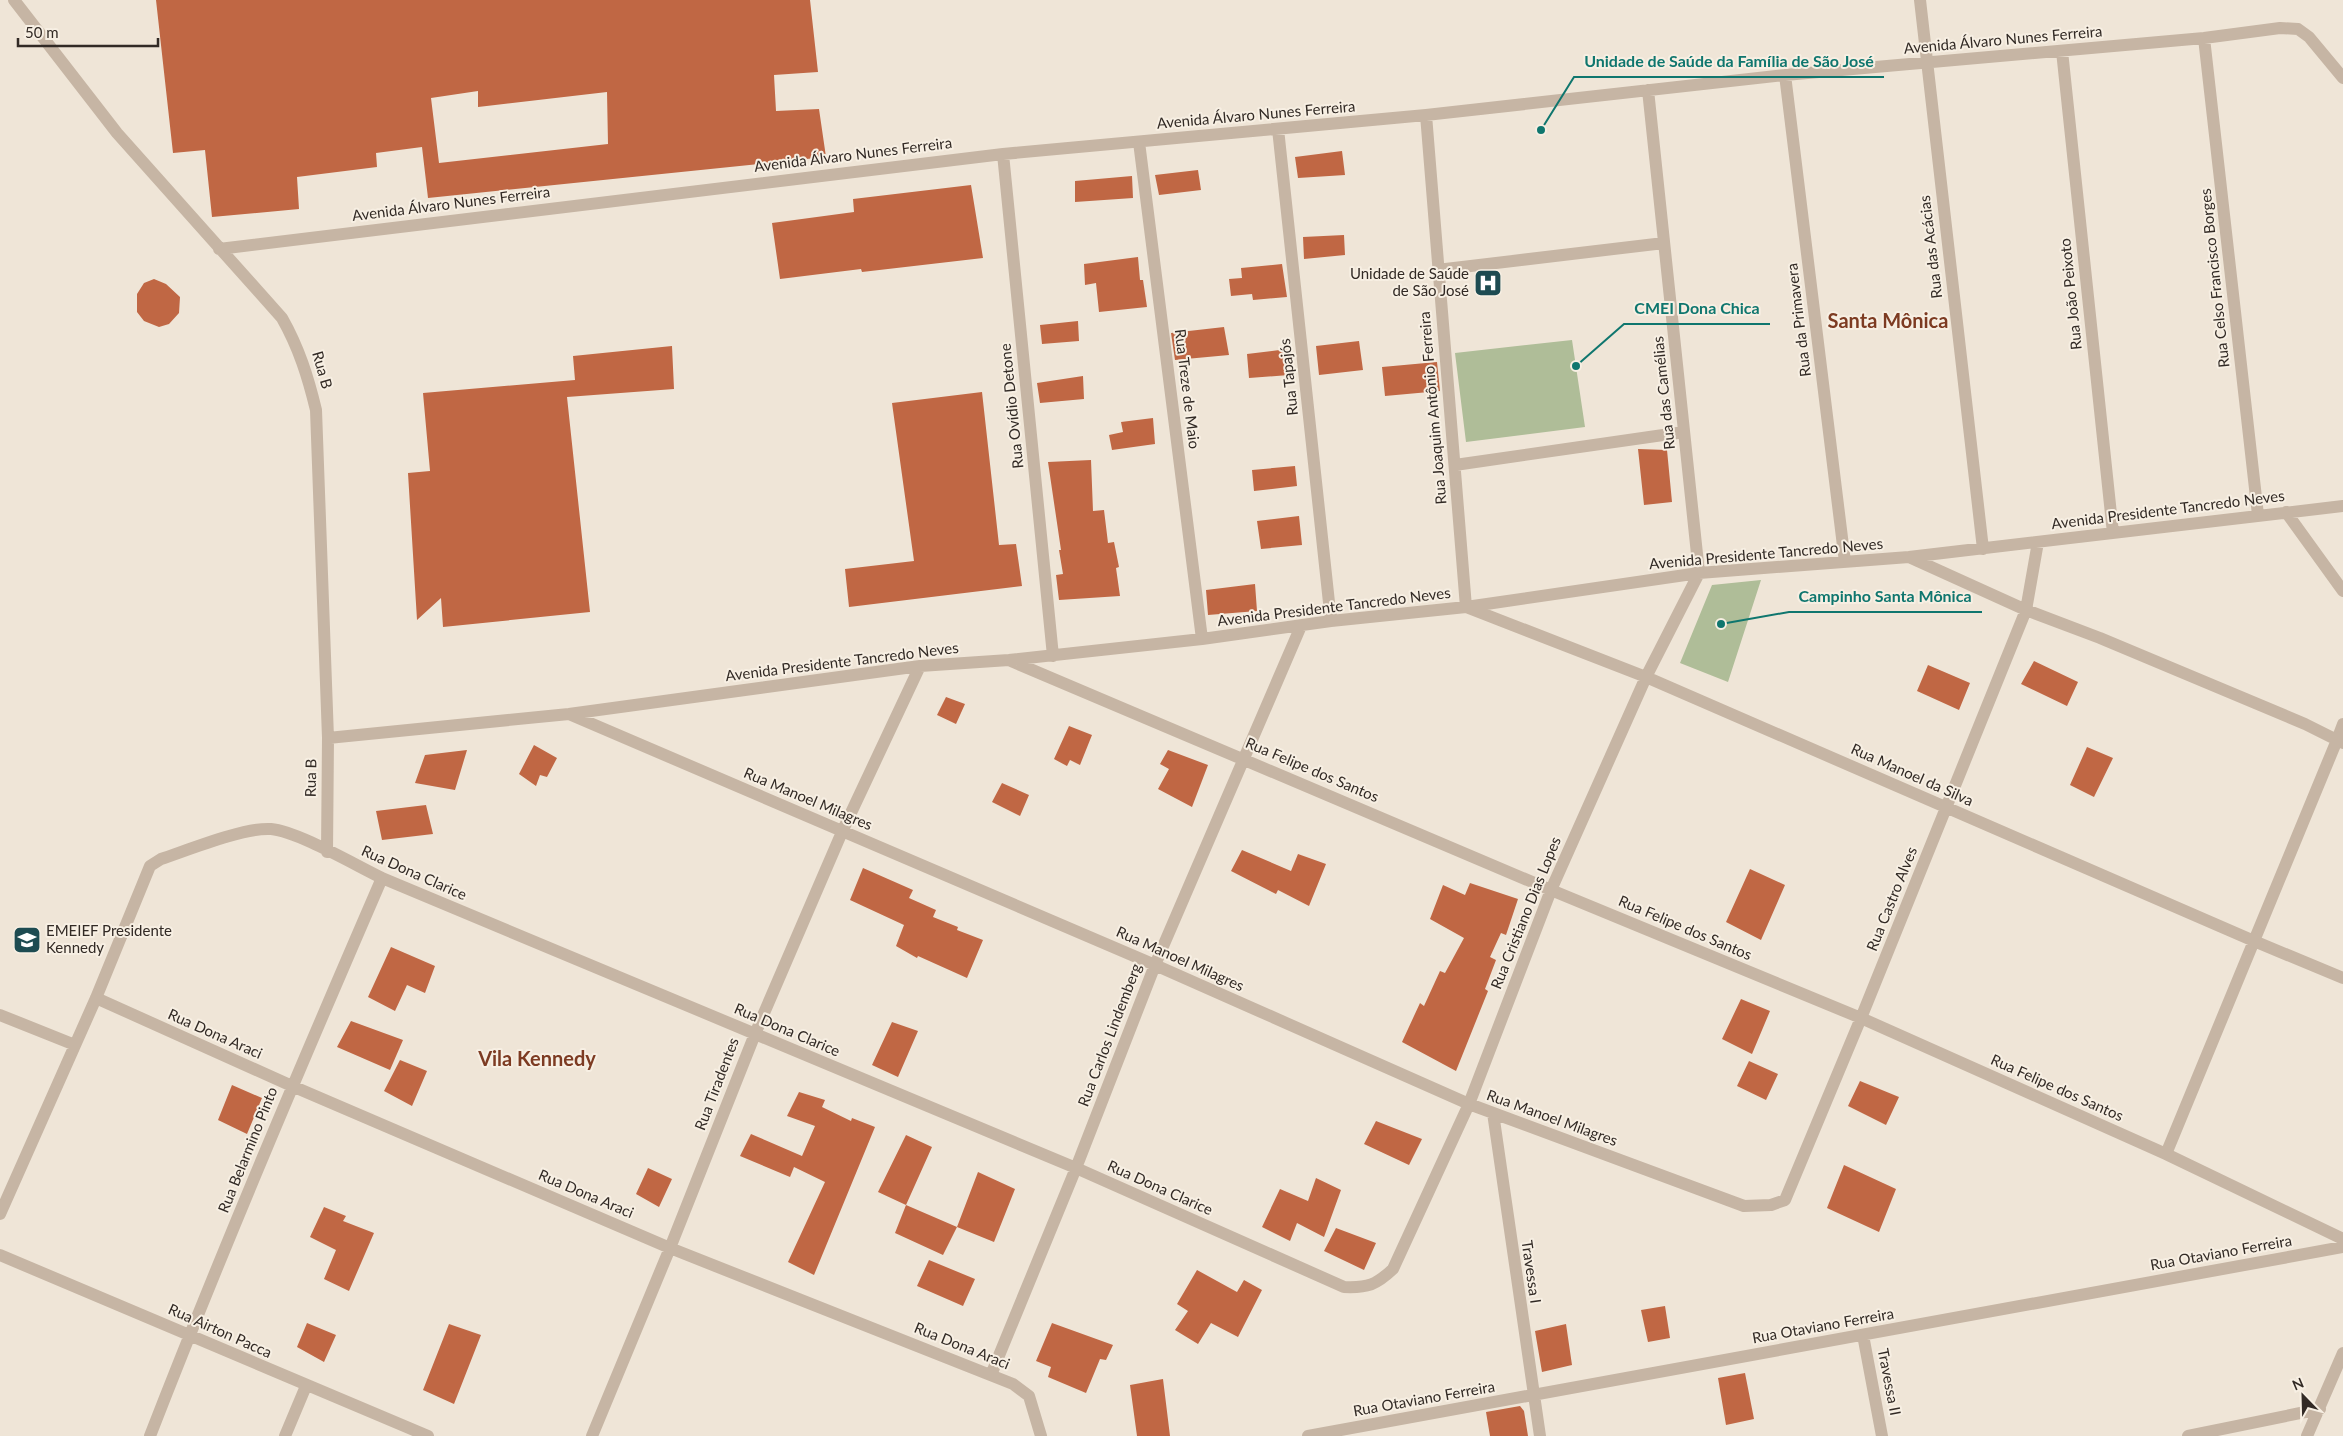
<svg xmlns="http://www.w3.org/2000/svg" width="2343" height="1436" viewBox="0 0 2343 1436" font-family="Lato,sans-serif">
<rect width="100%" height="100%" fill="#efe5d7"/>
<path fill="#afbd98" d="M1572,340L1585,427L1466,442L1455,353Z
M1761,580L1728,682L1680,663L1712,585Z"/>
<path fill="#c06744" fill-rule="evenodd" d="M156,0H810L818,72L774,75L776,111L819,109L826,157L428,198L422,147L376,153L377,167L297,177L299,209L212,217L205,150L173,153ZM478,91V107L607,92L608,144L439,163L431,98Z
M1342,151L1345,175L1298,178L1295,157Z
M1198,170L1201,190L1159,195L1155,175Z
M1132,176L1133,198L1075,202V181Z
M971,185L983,258L862,272L861,269L780,279L772,223L854,212L853,199Z
M1344,235L1345,255L1304,259L1303,237Z
M1138,257L1140,280H1143L1147,307L1099,312L1096,283L1085,285L1084,264Z
M1282,264L1287,297L1253,300L1252,294L1231,296L1229,279L1242,278L1241,268Z
M154,279L166,284L180,297L179,313L169,324L159,327L144,321L137,312V294L144,283Z
M1078,321L1079,341L1042,344L1040,325Z
M1224,327L1229,355L1175,360L1171,333Z
M1359,341L1363,370L1319,375L1316,346Z
M672,346L674,389L567,397L590,612L443,627L441,598L417,620L408,473L430,471L423,393L575,380L573,356Z
M1287,349L1289,375L1249,378L1247,354Z
M1437,362L1440,391L1385,396L1382,367Z
M1083,376L1084,399L1040,403L1037,383Z
M982,392L999,545L1016,544L1022,586L849,607L845,569L914,561L892,403Z
M1153,418L1155,444L1112,450L1109,435L1123,432L1121,422Z
M1638,449L1667,450L1672,502L1644,505Z
M1091,460L1093,511L1104,510L1108,543L1114,542L1119,567L1116,568L1120,596L1059,600L1056,575L1063,574L1059,550H1061L1048,462Z
M1295,466L1297,486L1254,491L1252,470Z
M1299,516L1302,545L1261,549L1257,521Z
M1255,584L1257,611L1208,615L1206,590Z
M2034,661L2078,682L2067,706L2021,684Z
M1928,665L1970,683L1959,710L1917,691Z
M946,697L965,704L956,724L937,715Z
M1069,726L1092,735L1080,765L1070,760L1067,766L1054,759Z
M534,745L557,758L547,777L540,775L536,786L519,774Z
M2087,747L2113,758L2094,797L2070,785Z
M467,750L455,790L415,783L425,755Z
M1168,750L1208,765L1192,807L1158,789L1169,769L1160,764Z
M1002,783L1029,795L1020,816L992,802Z
M426,805L433,834L382,840L376,811Z
M1242,850L1291,871L1298,854L1326,864L1309,906L1278,890L1276,894L1231,871Z
M863,868L913,890L909,898L936,910L933,917L958,927L957,930L983,940L967,978L918,956L917,958L896,946L904,925L850,900Z
M1750,869L1785,885L1761,940L1726,922Z
M1470,883L1518,899L1506,935L1501,933L1490,957L1496,960L1485,989L1488,991L1456,1071L1402,1042L1420,1003L1424,1006L1440,971L1445,973L1464,938L1430,919L1443,885L1465,895Z
M391,947L435,966L425,993L407,985L395,1011L368,997Z
M1741,999L1770,1011L1752,1054L1722,1039Z
M351,1021L403,1040L390,1070L337,1047Z
M892,1022L918,1031L898,1077L872,1065Z
M400,1060L427,1071L412,1106L384,1091Z
M1749,1061L1778,1074L1766,1100L1737,1086Z
M1860,1081L1899,1097L1886,1125L1848,1106Z
M232,1085L262,1098L247,1134L218,1120Z
M799,1092L825,1100L822,1107L851,1121L852,1118L875,1127L814,1275L788,1262L825,1182L794,1167L790,1177L740,1156L751,1134L802,1156L815,1126L787,1116Z
M1376,1121L1422,1139L1409,1165L1364,1144Z
M906,1135L932,1147L906,1205L878,1192Z
M1844,1165L1896,1189L1879,1232L1827,1208Z
M648,1168L672,1179L659,1207L636,1194Z
M978,1172L1015,1189L994,1242L957,1227Z
M1316,1178L1341,1190L1324,1237L1297,1223L1290,1241L1262,1227L1280,1189L1308,1201Z
M906,1205L957,1227L943,1255L895,1233Z
M324,1207L346,1216L343,1221L374,1233L349,1291L324,1279L336,1250L310,1237Z
M1336,1228L1376,1243L1364,1270L1324,1251Z
M929,1260L975,1279L963,1306L917,1286Z
M1197,1270L1237,1292L1244,1280L1262,1290L1238,1337L1211,1323L1198,1344L1175,1330L1188,1311L1177,1304Z
M1665,1306L1670,1338L1648,1342L1641,1310Z
M307,1323L336,1335L324,1362L297,1347Z
M1052,1323L1113,1345L1106,1360L1100,1359L1086,1393L1048,1377L1051,1367L1036,1361Z
M449,1324L481,1335L454,1404L423,1390Z
M1566,1324L1572,1365L1542,1372L1535,1331Z
M1745,1373L1754,1419L1726,1425L1718,1378Z
M1163,1379L1170,1436H1137L1130,1385Z
M1520,1406L1524,1411L1528,1436H1490L1486,1412Z"/>
<g fill="none" stroke-linecap="round" stroke-linejoin="round">
<path stroke="#c6b5a4" stroke-width="12" d="M14,0L117,133L282,318C299,348 308,377 316,410L328,738L327,852
M1920,0L1983,549
M2204,38L2258,515
M2062,51L2113,533
M1785,75L1845,562
M1426,115L1466,607L1646,677L2254,941L2343,978
M1278,129L1331,621
M1139,142L1202,639
M1003,154L1053,656
M219,249L1003,154L1426,115L1785,75L2204,38L2280,28L2298,29L2309,37L2343,78
M1437,270L1664,243
M1455,465L1684,432
M2286,512L2343,591
M1909,557L2026,610L2100,638L2305,724L2337,740L2343,724
M1011,661L1551,890L1861,1018L2166,1154L2343,1239
M569,714L1155,965L1469,1104L1744,1206L1771,1205L1785,1200L1861,1018L2026,610L2038,542
M328,738L569,714L920,666L1009,660L1202,639L1331,621L1466,607L1699,573L1909,557L2343,506
M96,998L292,1086L670,1248L1013,1384L1029,1396L1041,1436
M0,1015L75,1045
M1493,1113L1540,1436
M2166,1154L2337,740L2343,743
M0,1214L96,998L150,866L161,859C188,850 245,827 271,829C297,831 355,865 382,878L1076,1168L1344,1287C1368,1288 1376,1285 1393,1269L1469,1104L1551,890L1646,677L1699,573L1648,90
M0,1255L428,1436
M1863,1335L1882,1436
M991,1375L1076,1168L1155,965L1301,626
M150,1436C223,1248 302,1063 382,878
M285,1436L306,1386
M592,1436L670,1248L755,1034L842,832L920,666
M1308,1436L2343,1247
M2188,1436L2320,1409
M2307,1436L2343,1353"/>
</g>
<defs>
<symbol id="hospital-square" viewBox="-11 -11 22 22"><rect x="-9" y="-9" width="18" height="18" rx="4" fill="#1d4b51" stroke="#f7efe3"/><path d="M-5-5h3v3.5h4V-5h3V5h-3V1.5h-4V5h-3Z" fill="#fff"/></symbol>
<symbol id="school-square" viewBox="-11 -11 22 22"><rect x="-9" y="-9" width="18" height="18" rx="4" fill="#1d4b51" stroke="#f7efe3"/><path d="M0-5L7-2L0 1L-7-2ZM-4 1L0 2.5L4 1V4Q0 6-4 4Z" fill="#fff"/></symbol>
</defs>
<g fill-rule="evenodd">
<use href="#hospital-square" x="1472" y="267" width="32" height="32"/>
<use href="#school-square" x="11" y="924" width="32" height="32"/>
</g>
<g text-anchor="middle" stroke-width="4" stroke-linejoin="round" paint-order="stroke">
<g font-size="15" fill="#322a25" stroke="#f7efe3">
<text transform="translate(2003 40) rotate(-5)" y="5">Avenida Álvaro Nunes Ferreira</text>
<text transform="translate(1256 115) rotate(-5)" y="5">Avenida Álvaro Nunes Ferreira</text>
<text transform="translate(853 155) rotate(-7)" y="5">Avenida Álvaro Nunes Ferreira</text>
<text transform="translate(451 204) rotate(-7)" y="5">Avenida Álvaro Nunes Ferreira</text>
<text transform="translate(1931 247) rotate(-97)" y="5">Rua das Acácias</text>
<text transform="translate(2215 278) rotate(-96)" y="5">Rua Celso Francisco Borges</text>
<text transform="translate(2071 294) rotate(-96)" y="5">Rua João Peixoto</text>
<text transform="translate(1799 320) rotate(-97)" y="5">Rua da Primavera</text>
<text transform="translate(322 370) rotate(74)" y="5">Rua B</text>
<text transform="translate(1289 377) rotate(-96)" y="5">Rua Tapajós</text>
<text transform="translate(1187 389) rotate(83)" y="5">Rua Treze de Maio</text>
<text transform="translate(1664 393) rotate(-96)" y="5">Rua das Camélias</text>
<text transform="translate(1012 406) rotate(-96)" y="5">Rua Ovídio Detone</text>
<text transform="translate(1433 408) rotate(-95)" y="5">Rua Joaquim Antônio Ferreira</text>
<text transform="translate(2168 510) rotate(-7)" y="5">Avenida Presidente Tancredo Neves</text>
<text transform="translate(1766 554) rotate(-5)" y="5">Avenida Presidente Tancredo Neves</text>
<text transform="translate(1334 607) rotate(-7)" y="5">Avenida Presidente Tancredo Neves</text>
<text transform="translate(842 662) rotate(-7)" y="5">Avenida Presidente Tancredo Neves</text>
<text transform="translate(1312 770) rotate(23)" y="5">Rua Felipe dos Santos</text>
<text transform="translate(1912 775) rotate(24)" y="5">Rua Manoel da Silva</text>
<text transform="translate(311 778) rotate(-89)" y="5">Rua B</text>
<text transform="translate(808 799) rotate(23)" y="5">Rua Manoel Milagres</text>
<text transform="translate(414 873) rotate(24)" y="5">Rua Dona Clarice</text>
<text transform="translate(1892 899) rotate(-68)" y="5">Rua Castro Alves</text>
<text transform="translate(1526 913) rotate(-68)" y="5">Rua Cristiano Dias Lopes</text>
<text transform="translate(1685 928) rotate(23)" y="5">Rua Felipe dos Santos</text>
<text transform="translate(1180 959) rotate(24)" y="5">Rua Manoel Milagres</text>
<text transform="translate(787 1030) rotate(23)" y="5">Rua Dona Clarice</text>
<text transform="translate(215 1034) rotate(24)" y="5">Rua Dona Araci</text>
<text transform="translate(1110 1035) rotate(-69)" y="5">Rua Carlos Lindemberg</text>
<text transform="translate(717 1084) rotate(-69)" y="5">Rua Tiradentes</text>
<text transform="translate(2057 1088) rotate(24)" y="5">Rua Felipe dos Santos</text>
<text transform="translate(1552 1118) rotate(20)" y="5">Rua Manoel Milagres</text>
<text transform="translate(248 1150) rotate(-68)" y="5">Rua Belarmino Pinto</text>
<text transform="translate(1160 1188) rotate(24)" y="5">Rua Dona Clarice</text>
<text transform="translate(586 1194) rotate(23)" y="5">Rua Dona Araci</text>
<text transform="translate(2221 1253) rotate(-10)" y="5">Rua Otaviano Ferreira</text>
<text transform="translate(1531 1272) rotate(82)" y="5">Travessa I</text>
<text transform="translate(1823 1326) rotate(-10)" y="5">Rua Otaviano Ferreira</text>
<text transform="translate(220 1331) rotate(24)" y="5">Rua Airton Pacca</text>
<text transform="translate(962 1346) rotate(22)" y="5">Rua Dona Araci</text>
<text transform="translate(1889 1382) rotate(79)" y="5">Travessa II</text>
<text transform="translate(1424 1399) rotate(-10)" y="5">Rua Otaviano Ferreira</text>
</g>
<g font-size="15" fill="#322a25" stroke="#f7efe3" text-anchor="end">
<text x="1469" y="279">Unidade de Saúde<tspan x="1469" dy="17">de São José</tspan></text>
<text x="46" y="936" text-anchor="start">EMEIEF Presidente<tspan x="46" dy="17">Kennedy</tspan></text>
</g>
<g font-size="20" font-weight="bold" fill="#7d3b22" stroke="#f7efe3">
<text x="1888" y="328">Santa Mônica</text>
<text x="537" y="1066">Vila Kennedy</text>
</g>
</g>
<path fill="none" stroke="#0f766e" stroke-width="2" d="M1541 130L1574 77H1884M1576 366L1624 324H1770M1721 624L1789 612H1982"/>
<g fill="#0f766e" stroke="#f7efe3" stroke-width="2">
<circle cx="1541" cy="130" r="5"/>
<circle cx="1576" cy="366" r="5"/>
<circle cx="1721" cy="624" r="5"/>
</g>
<g font-size="16" text-anchor="middle" font-weight="bold" fill="#0f766e" stroke="#f7efe3" stroke-width="4" stroke-linejoin="round" paint-order="stroke">
<text x="1729" y="67">Unidade de Saúde da Família de São José</text>
<text x="1697" y="314">CMEI Dona Chica</text>
<text x="1885" y="602">Campinho Santa Mônica</text>
</g>
<g transform="translate(2303 1396) rotate(337)" stroke="#f7efe3" stroke-width="4" paint-order="stroke">
<path d="M0-4L9 19L0 12L-9 19Z" fill="#322a25"/>
<text y="-8" font-size="14" font-weight="bold" text-anchor="middle" fill="#322a25">N</text>
</g>
<path d="M18 38v8h140v-8" fill="none" stroke="#322a25" stroke-width="2.5"/>
<text x="25" y="38" font-size="15" fill="#322a25" stroke="#f7efe3" stroke-width="4" paint-order="stroke">50 m</text>
</svg>
